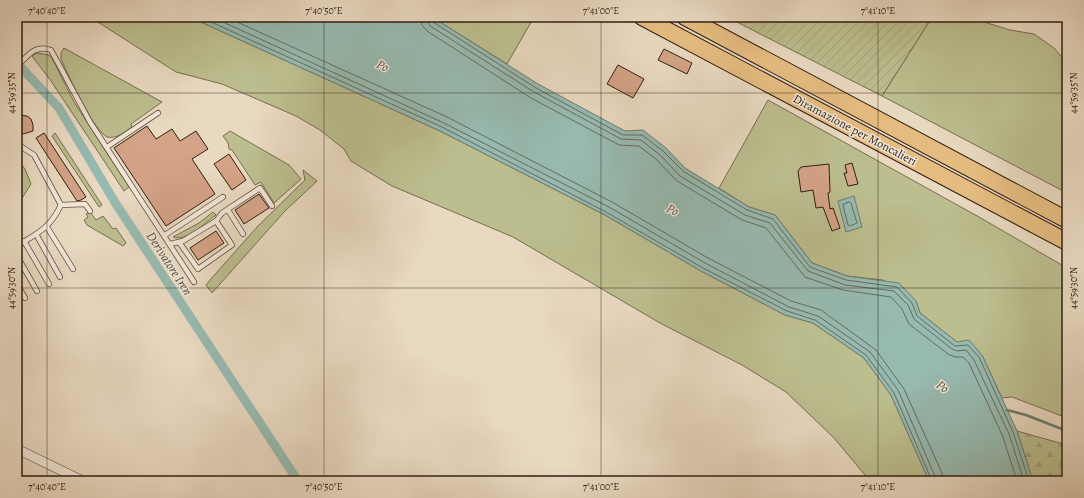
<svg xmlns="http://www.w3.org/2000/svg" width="1084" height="498" viewBox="0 0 1084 498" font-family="Alegreya,serif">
<defs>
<pattern id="forest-firs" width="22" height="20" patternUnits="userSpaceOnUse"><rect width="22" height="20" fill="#bcbe8f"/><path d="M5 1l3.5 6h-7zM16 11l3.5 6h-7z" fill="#a2a37a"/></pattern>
<pattern id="garden-furrows" width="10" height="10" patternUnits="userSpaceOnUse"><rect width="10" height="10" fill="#bcbe8f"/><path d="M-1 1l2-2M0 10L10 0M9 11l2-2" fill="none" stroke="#a2a37a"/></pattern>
</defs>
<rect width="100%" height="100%" fill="#e9d9c1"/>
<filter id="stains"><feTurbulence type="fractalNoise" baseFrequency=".005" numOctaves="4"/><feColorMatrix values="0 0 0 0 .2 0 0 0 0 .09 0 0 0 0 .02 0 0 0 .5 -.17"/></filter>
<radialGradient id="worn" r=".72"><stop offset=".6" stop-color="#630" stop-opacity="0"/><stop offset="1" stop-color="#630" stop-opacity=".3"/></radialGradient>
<path fill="#bcbe8f" stroke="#776e50" d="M90,17H190L440,131L605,215L701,271L785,315L813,323L864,358L891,395L929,481H870L834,438L786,392L742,365L660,323L513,237L392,186L351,161L344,149L320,130L296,116L222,84L176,72Z
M432,17H534L507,64Z
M932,17H968L1010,30L1034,34L1054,48L1067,63V193L882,96Z
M64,48L162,102L131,124L132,127C125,132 117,139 107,137C92,128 69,77 61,59V53Z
M37,53L49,55L53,60L74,102L129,187L124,191L51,81L32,56Z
M768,100L979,217L1067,268V418L1012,397L1002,398L982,355L957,342L920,313L916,301L883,280L847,276L812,263L775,215L749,207L719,188Z
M230,131L289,165L301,179L274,203L261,182L255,185L232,150L229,149L228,143L223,136Z
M55,133L102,205L99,207L52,136Z
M17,159L25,169L31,184L17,206Z
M303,170L317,181L284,212L212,293L206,285L210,280L258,226L305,180Z
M90,212L96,220L103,216L113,229L116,228L126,243L123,246L87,225L84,220L88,217L86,214Z
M213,212L216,215C205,223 186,242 173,237L199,223Z"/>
<path fill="url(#forest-firs)" stroke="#776e50" d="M1017,431L1067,445V481H1033Z"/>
<path fill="url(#garden-furrows)" stroke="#776e50" d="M727,17H932L882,96Z"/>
<path fill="#97bab0" stroke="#6f7c70" d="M190,17H432L538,84L625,131L643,130L666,148L685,168L749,207L775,215L812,263L847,276L899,283L916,301L920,313L957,342L969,340L982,355L1017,431L1033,481H929L891,395L864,358L813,323L785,315L701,271L605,215L440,131Z
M854,196L862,227L846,232L838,201Z"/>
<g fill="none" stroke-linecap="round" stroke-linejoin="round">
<path stroke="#646c60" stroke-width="1" d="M200,17L442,127L606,212L703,268L787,311L815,320L866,355L894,393L932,481
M212,17L444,123L609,207L705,263L789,307L818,316L870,352L898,390L937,481
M226,17L447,117L612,202L708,258L791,301L821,310L876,350L904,389L942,473L943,481
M420,17L422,25L427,31L531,98L619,145L639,146L656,159L677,181L742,220L766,228L805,277L843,290L891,297L902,309L909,324L948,354L955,357H963L969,363L1003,437L1017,481
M426,17L430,26L534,92L621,139L641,140L660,155L680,176L745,215L770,223L808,271L845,285L894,291L908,305L914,319L952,349L957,351L966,350L974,360L1009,434L1024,481
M431,17L433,22L536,88L623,135H642L663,151L683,171L747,210L773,219L810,267L846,280L897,287L912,303L917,316L955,346L968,345L979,357L1013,432L1029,481
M849,202L851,203L857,223L850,226L848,225L843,205Z"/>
<path stroke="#6f7c70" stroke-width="2.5" d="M1007,410L1026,415L1067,431"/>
<path stroke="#97bab0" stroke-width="9" d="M17,63L59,108L116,204L298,481"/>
</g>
<path fill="#d4a387" stroke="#321e11" d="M664,49L692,63L687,74L658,60Z
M618,65L644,79L633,98L607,84Z
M17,115L27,116L31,119L33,125V131L23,134L17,131Z
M147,126L156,139L172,129L180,141L196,131L208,149L192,159L215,194L166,226L114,148Z
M44,133L86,197L81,200L77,201L36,138Z
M229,154L246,180L232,190L214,164Z
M852,163L858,184L848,186L844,173H847L845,165Z
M829,164L830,192L828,193L830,209L833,208L840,228L832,231L823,207L816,208L813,190L801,192L798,171L801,167Z
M259,194L269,208L244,224L235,210Z
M216,231L224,243L198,260L190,248Z"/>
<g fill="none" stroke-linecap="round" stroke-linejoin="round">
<defs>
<path id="service" d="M17,66C28,56 35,44 51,50L90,122L194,282
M17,144L34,155L61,205
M107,147L158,113
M61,205L85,204L90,211
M228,210L243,234
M216,221L222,213L260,188L272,206
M47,227L73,269
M36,234L60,277
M165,235L223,197
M24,241L49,284
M170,244L183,241L216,221L232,245L198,269L179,242
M17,246C38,233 50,228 61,205
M17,256L37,291
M17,284L25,298"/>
<path id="minor" d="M17,449L83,481"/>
<path id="motorway" d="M642,17L1067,242
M685,17L1067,220"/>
</defs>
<use href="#service" stroke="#604d3d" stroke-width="6"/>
<use href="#minor" stroke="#604d3d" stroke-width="10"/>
<use href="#motorway" stroke="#321e11" stroke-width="18"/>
<use href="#service" stroke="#f1e6d7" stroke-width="4.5"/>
<use href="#minor" stroke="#f1e6d7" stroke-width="9"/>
<use href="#motorway" stroke="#e4bc80" stroke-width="16"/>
</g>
<path fill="none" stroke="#321e11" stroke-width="1" stroke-opacity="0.45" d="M47,17V481M324,17V481M601,17V481M878,17V481M17,93H1067M17,288H1067"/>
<g text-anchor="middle" stroke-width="3" stroke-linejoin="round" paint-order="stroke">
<g font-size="12" fill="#321e11" stroke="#f1e6d7">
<text transform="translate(855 130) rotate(28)" y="4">Diramazione per Moncalieri</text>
</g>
<g font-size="13" font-style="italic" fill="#504d41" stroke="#f1e6d7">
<text transform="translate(383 65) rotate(26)" y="5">Po</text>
<text transform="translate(673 209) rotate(26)" y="5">Po</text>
<text transform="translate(170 263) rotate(57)" y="5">Derivatore Iren</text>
<text transform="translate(943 386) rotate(37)" y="5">Po</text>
</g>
</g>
<rect width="1084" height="498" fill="none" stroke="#e9d9c1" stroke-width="44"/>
<rect x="22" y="22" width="1040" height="454" fill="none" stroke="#321e11" stroke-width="1.5"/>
<g font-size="10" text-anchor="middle" fill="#321e11">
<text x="47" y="14">7°40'40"E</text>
<text x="324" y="14">7°40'50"E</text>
<text x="601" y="14">7°41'00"E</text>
<text x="878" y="14">7°41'10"E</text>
<text transform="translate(11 93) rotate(-90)" y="4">44°59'35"N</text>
<text transform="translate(1073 93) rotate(-90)" y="4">44°59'35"N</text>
<text transform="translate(11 288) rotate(-90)" y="4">44°59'30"N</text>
<text transform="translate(1073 288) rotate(-90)" y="4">44°59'30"N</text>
<text x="47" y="490">7°40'40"E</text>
<text x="324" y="490">7°40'50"E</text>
<text x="601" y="490">7°41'00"E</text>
<text x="878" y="490">7°41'10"E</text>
</g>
<rect width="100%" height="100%" filter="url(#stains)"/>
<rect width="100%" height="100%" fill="url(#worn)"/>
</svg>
